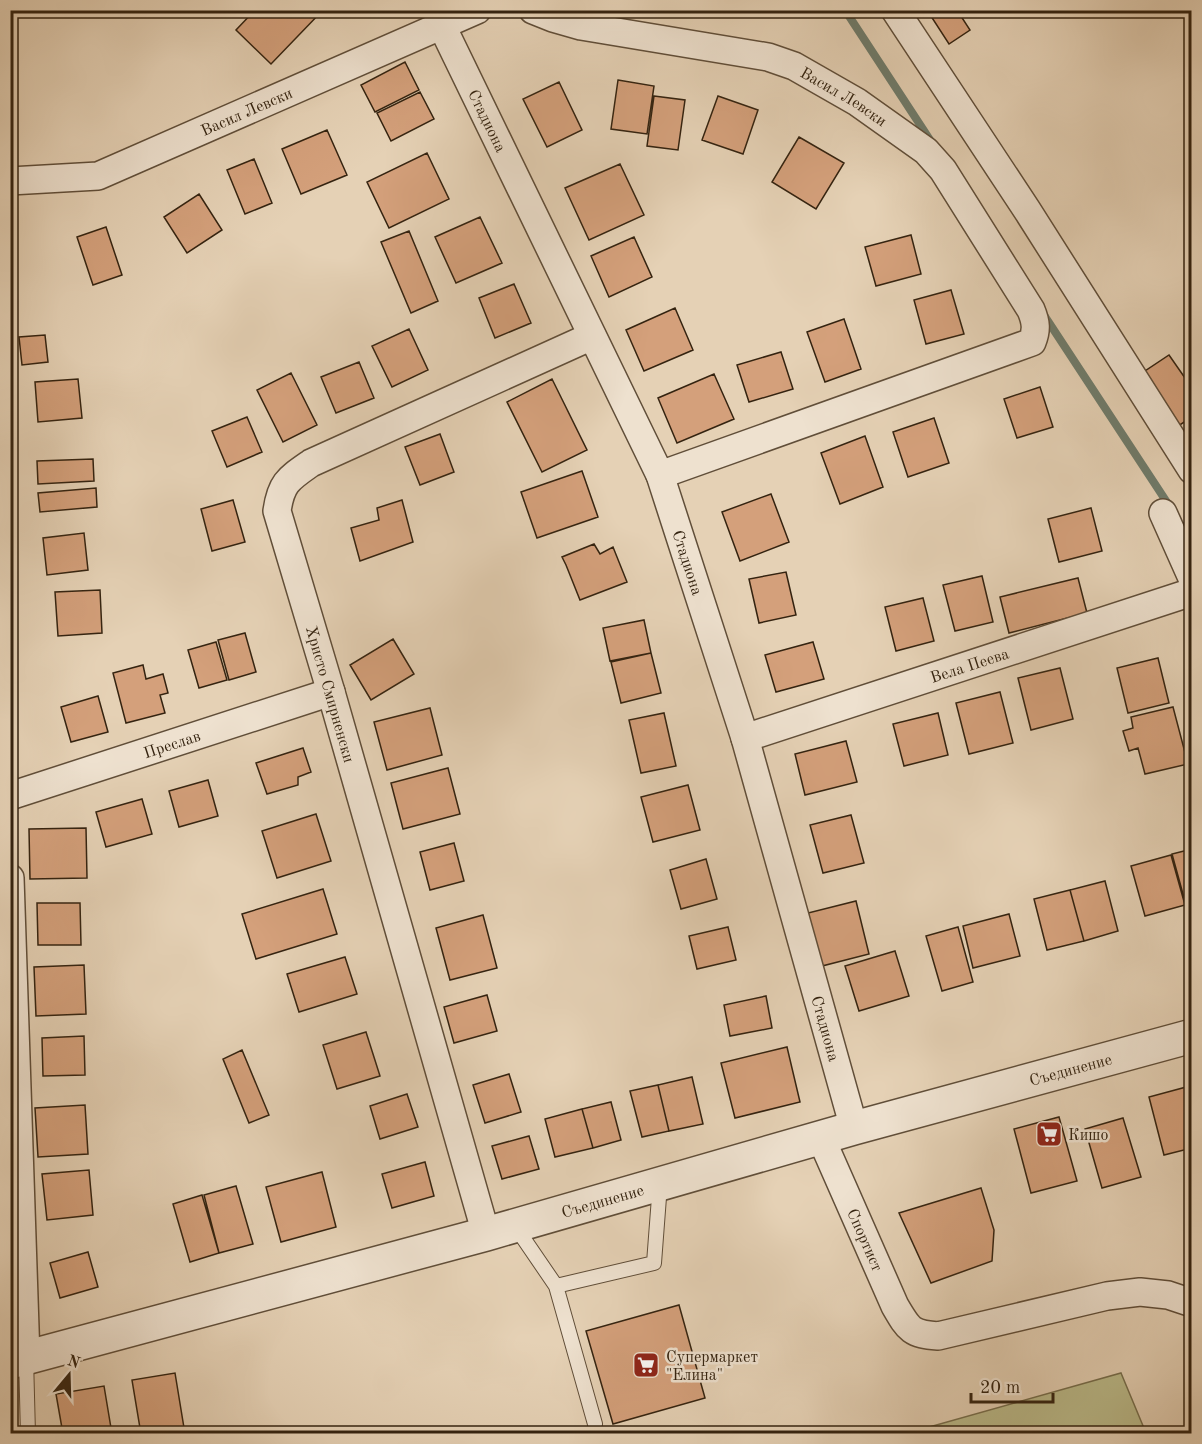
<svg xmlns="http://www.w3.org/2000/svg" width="1202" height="1444" viewBox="0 0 1202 1444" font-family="'Old Standard TT',serif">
<rect width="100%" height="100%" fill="#e5d1b5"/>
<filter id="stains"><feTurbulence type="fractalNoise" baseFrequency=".00333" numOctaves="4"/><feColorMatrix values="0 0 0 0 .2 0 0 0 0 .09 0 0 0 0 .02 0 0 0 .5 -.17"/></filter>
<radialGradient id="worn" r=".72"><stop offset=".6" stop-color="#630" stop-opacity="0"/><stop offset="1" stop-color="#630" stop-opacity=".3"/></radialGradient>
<path fill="#baba8a" stroke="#776e4d" stroke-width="1.5" d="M1121,1373L1146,1433H908Z"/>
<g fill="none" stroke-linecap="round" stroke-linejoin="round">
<path stroke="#6f7c6c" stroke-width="8" d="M845,10L932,143
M1042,312L1170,507
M1182,526L1192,541"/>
</g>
<path fill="#d4a07b" stroke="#342310" stroke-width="1.5" d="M255,10H323L271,64L236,30Z
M927,10H957L970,30L949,44Z
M405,62L419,90L375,112L361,85Z
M618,80L654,86L647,134L611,129Z
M559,82L582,130L547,147L523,99Z
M420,92L434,119L391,141L377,113Z
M654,96L685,100L678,150L647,146Z
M718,96L758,110L743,154L702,140Z
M327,130L347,175L301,194L282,149Z
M799,137L844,163L816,209L772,182Z
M427,153L449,199L389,228L367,182Z
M254,159L272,203L245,214L227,170Z
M620,164L644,215L589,240L565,188Z
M199,194L222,230L187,253L164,217Z
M480,217L502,263L456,283L435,237Z
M106,227L122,275L93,285L77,237Z
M409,231L438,301L411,313L381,242Z
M911,235L921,274L876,286L865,247Z
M634,237L652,277L609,297L591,256Z
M514,284L531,323L495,338L479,298Z
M951,290L964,334L926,344L914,300Z
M675,308L693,350L644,371L626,330Z
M844,319L861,369L825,382L807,332Z
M409,329L428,370L392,387L372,346Z
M45,335L48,362L22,365L19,337Z
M781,352L793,389L749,402L737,365Z
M1169,355L1192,388V417L1172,430L1136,377Z
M359,362L374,398L336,413L321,377Z
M291,373L317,425L283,442L257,390Z
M714,374L734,419L677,443L658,398Z
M78,379L82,418L38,422L35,382Z
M552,379L587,450L542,472L507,402Z
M1040,387L1053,427L1017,438L1004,399Z
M247,417L262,452L227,467L212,431Z
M934,418L949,463L908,477L893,432Z
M440,434L454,472L420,485L405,447Z
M865,436L883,487L840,504L821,453Z
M93,459L94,481L38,484L37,461Z
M582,471L598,517L537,538L521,492Z
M96,488L97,507L40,512L38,493Z
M771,494L789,542L740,561L722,512Z
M233,500L245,542L212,551L201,509Z
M402,500L413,542L360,561L351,528L379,520L377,508Z
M1091,508L1102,551L1059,562L1048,519Z
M84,533L88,570L47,575L43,538Z
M594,544L600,554L613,547L627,582L580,600L566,565L562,557Z
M786,572L796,615L759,623L749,579Z
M982,576L993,622L955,631L943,585Z
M1078,578L1087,613L1009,633L1000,597Z
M100,590L102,633L58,636L55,592Z
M923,598L934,641L896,651L885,607Z
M644,620L651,653L610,661L603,628Z
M245,633L256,672L229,680L218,640Z
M393,639L414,674L371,700L350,665Z
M216,642L227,680L199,688L188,650Z
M813,642L824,679L776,692L765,655Z
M651,653L661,693L621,703L611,662Z
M1158,658L1169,703L1128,713L1117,668Z
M143,665L146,679L163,674L168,693L160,695L165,713L126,723L113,673Z
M1060,668L1073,719L1031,730L1018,678Z
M1000,692L1013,743L969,754L956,703Z
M98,696L108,732L71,742L61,707Z
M1173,707L1188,764L1145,774L1138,748L1129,751L1123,731L1133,728L1131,717Z
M430,708L442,755L387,770L374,722Z
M664,713L676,766L641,773L629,720Z
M938,713L948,755L904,766L893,724Z
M846,741L857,782L805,795L795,754Z
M303,748L311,772L298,777V785L267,794L256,763Z
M448,768L460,814L403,829L391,783Z
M208,780L218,816L179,827L169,791Z
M688,785L700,830L653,842L641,797Z
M142,799L152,834L106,847L96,812Z
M316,814L331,861L277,878L262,831Z
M851,815L864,863L823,873L810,825Z
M86,828L87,878L30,879L29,829Z
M454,843L464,881L430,890L420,852Z
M1192,849V903L1186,905L1172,854Z
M1171,855L1185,905L1145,916L1131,866Z
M706,859L717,899L681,909L670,870Z
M1105,881L1118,931L1084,941L1070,890Z
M323,889L337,934L256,959L242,914Z
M1070,890L1084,941L1047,950L1034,899Z
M856,901L869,954L822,966L808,913Z
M37,903H80L81,945H38Z
M1009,914L1020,956L973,968L963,926Z
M483,915L497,968L450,980L436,928Z
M728,927L736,960L697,969L689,936Z
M958,927L973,982L942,991L926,936Z
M895,951L909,996L859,1011L845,966Z
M345,957L357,994L299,1012L287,974Z
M84,965L86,1014L36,1016L34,967Z
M487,995L497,1031L454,1043L444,1007Z
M766,996L772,1028L730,1036L724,1005Z
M366,1032L380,1076L337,1089L323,1045Z
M84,1036L85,1075L43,1076L42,1038Z
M787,1047L800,1102L735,1118L721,1063Z
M242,1050L269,1115L249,1123L223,1059Z
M509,1074L521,1112L485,1123L473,1085Z
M692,1077L703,1124L669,1131L658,1085Z
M658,1085L669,1131L642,1137L630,1091Z
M1190,1086L1192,1091V1148L1164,1155L1149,1097Z
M407,1094L418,1127L380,1139L370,1106Z
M611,1102L621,1140L593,1148L582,1109Z
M85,1105L88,1154L38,1157L35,1108Z
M582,1109L593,1148L555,1157L545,1119Z
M1059,1117L1077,1181L1031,1193L1014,1129Z
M1123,1118L1141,1177L1102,1188L1085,1129Z
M529,1136L539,1169L502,1179L492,1146Z
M425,1162L434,1196L392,1208L382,1174Z
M89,1170L93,1215L47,1220L42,1174Z
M322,1172L336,1227L281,1242L266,1187Z
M236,1186L253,1244L219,1253L204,1195Z
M981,1188L994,1230L992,1261L931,1283L899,1213Z
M202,1195L219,1253L190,1262L173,1204Z
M88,1252L98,1287L60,1298L50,1263Z
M679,1305L705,1398L613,1424L586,1331Z
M175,1373L185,1434H141L132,1380Z
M104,1386L112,1434H63L56,1394Z"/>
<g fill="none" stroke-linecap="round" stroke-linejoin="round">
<defs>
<path id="service" d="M515,1226L556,1286L654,1263L660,1184
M556,1286L595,1424
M26,1358L28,1434"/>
<g id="minor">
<path id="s1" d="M533,10L553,18L581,26L768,57L794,66L857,102L926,151L943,170L1031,310C1036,322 1037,330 1032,342L660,475"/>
<path d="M895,10L1027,210L1192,470"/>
<path id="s2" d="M442,26L660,475L745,738L854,1128"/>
<path id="s3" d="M10,181L98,176L477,10"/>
<path d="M1163,513L1192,578"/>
<path id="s4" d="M745,738L1192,592"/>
<path id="s5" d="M10,796L331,692"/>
<path d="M10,878L26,1358"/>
<path id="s6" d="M821,1138L895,1306C909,1330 911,1334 938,1336L1107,1296L1140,1292L1168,1295L1192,1303"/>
<path d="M486,1234L331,692L277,511C281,483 288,479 311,463L592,336"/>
</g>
<g id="tertiary">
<path id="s7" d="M10,1362L486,1234L854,1128L1192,1036"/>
</g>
</defs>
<use href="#service" stroke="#604e39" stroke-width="16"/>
<use href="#minor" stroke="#604e39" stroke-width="30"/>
<use href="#tertiary" stroke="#604e39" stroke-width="36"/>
<use href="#service" stroke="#eee1cf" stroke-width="14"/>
<use href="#minor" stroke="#eee1cf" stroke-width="27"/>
<use href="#tertiary" stroke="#eee1cf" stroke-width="33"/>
</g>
<defs>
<symbol id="supermarket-square" viewBox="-11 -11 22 22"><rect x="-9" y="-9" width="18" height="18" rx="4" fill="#8f2418" stroke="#eee1cf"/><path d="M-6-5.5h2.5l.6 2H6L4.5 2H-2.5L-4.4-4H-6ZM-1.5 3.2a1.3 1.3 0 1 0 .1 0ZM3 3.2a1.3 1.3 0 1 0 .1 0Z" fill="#fff"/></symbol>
</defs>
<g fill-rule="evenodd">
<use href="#supermarket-square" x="1034" y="1119" width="30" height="30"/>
<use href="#supermarket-square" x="631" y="1350" width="30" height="30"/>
</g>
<g text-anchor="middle" stroke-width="5" stroke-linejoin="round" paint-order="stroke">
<g font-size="16" fill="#342310" stroke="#eee1cf">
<text dy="6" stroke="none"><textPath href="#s1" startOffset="326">Васил Левски</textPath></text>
<text dy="6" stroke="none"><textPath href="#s3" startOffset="250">Васил Левски</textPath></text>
<text dy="6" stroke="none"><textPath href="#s2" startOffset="105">Стадиона</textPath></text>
<text dy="6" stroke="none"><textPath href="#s2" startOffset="591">Стадиона</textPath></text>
<text dy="6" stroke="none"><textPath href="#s4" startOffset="236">Вела Пеева</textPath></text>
<text transform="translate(331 694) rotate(74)" y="6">Христо Смирненски</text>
<text dy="6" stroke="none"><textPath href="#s5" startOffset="170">Преслав</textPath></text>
<text dy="6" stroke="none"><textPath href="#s2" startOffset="1077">Стадиона</textPath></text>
<text dy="6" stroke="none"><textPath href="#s7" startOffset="1100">Съединение</textPath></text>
<text dy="6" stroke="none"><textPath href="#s7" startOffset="614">Съединение</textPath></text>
<text dy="6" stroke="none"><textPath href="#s6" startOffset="111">Спортист</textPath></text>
</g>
<g font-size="16" fill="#342310" stroke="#eee1cf" text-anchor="start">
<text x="1068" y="1140">Кишо</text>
<text x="666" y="1362">Супермаркет<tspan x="666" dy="18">"Елина"</tspan></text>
</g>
</g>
<rect width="1202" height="1444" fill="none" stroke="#e5d1b5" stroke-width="36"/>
<rect x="12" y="12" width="1178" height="1420" fill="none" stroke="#342310" stroke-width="3"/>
<rect x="18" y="18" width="1166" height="1408" fill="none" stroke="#342310" stroke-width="1.5"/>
<g transform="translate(69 1375) rotate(19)" stroke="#eee1cf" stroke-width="4.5" paint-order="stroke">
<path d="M0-4.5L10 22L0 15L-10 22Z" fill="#342310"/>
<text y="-9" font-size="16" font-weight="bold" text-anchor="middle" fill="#342310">N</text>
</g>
<path d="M971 1393v9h82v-9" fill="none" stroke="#342310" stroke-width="3"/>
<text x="980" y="1393" font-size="18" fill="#342310" stroke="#eee1cf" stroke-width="4.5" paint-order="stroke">20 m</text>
<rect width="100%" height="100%" filter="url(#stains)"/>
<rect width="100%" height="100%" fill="url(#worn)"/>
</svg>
